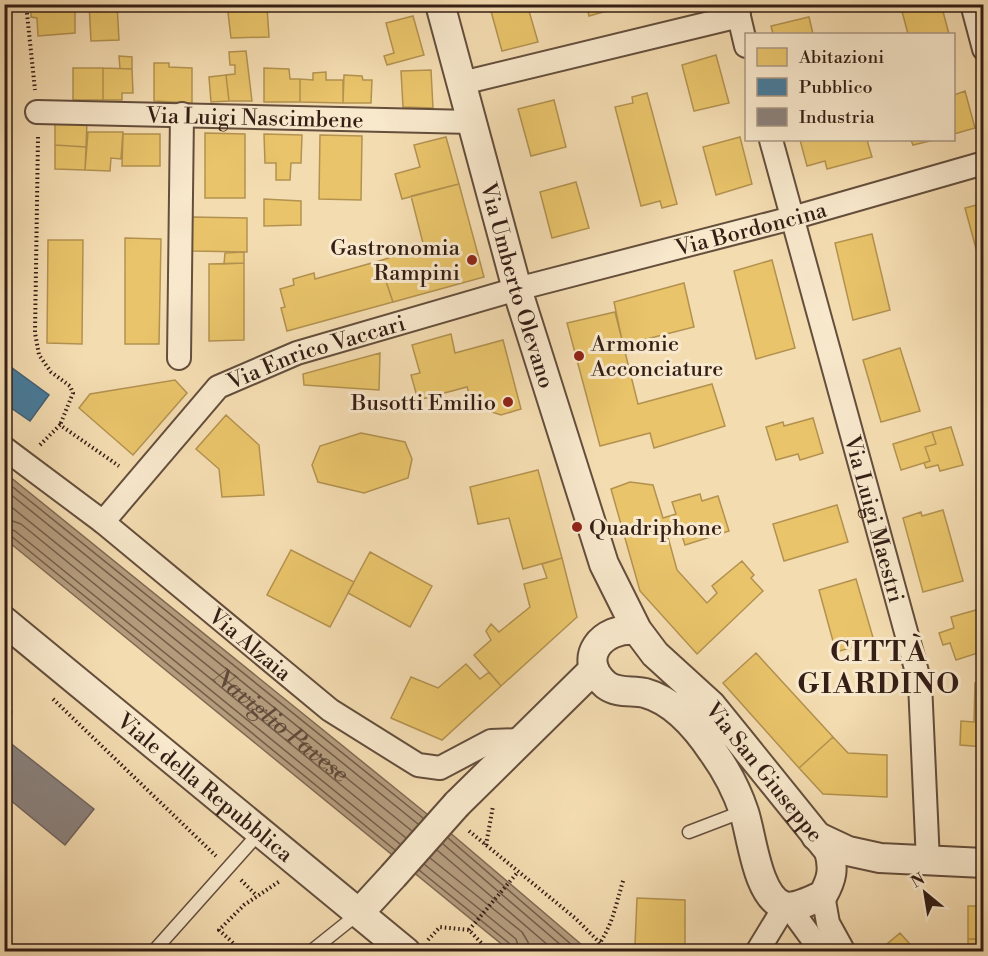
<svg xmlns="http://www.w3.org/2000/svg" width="988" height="956" viewBox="0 0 988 956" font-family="'Libre Bodoni',serif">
<rect width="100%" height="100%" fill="#f4dcb1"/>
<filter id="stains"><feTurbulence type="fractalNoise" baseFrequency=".00333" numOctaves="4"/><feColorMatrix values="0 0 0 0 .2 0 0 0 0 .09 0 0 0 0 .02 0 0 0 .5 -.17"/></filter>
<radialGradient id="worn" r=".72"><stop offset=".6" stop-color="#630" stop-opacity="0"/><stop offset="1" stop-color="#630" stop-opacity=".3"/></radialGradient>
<path fill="#b39b7c" stroke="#806953" stroke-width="1.5" d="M4,472L448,831L589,951H510L5,539Z"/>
<path fill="#e9c46a" stroke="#b39250" stroke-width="1.5" d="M31,4H75V33L38,36L37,18L31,17Z
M89,4H117L119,40L91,41Z
M227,4H243L244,8L267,7L269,37L231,38Z
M489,4H527L538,42L502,51Z
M586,4H605L607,11L589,16Z
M900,4H941L949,34H908Z
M413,16L424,55L387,65L384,56L394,53L386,23Z
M809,17L813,34H773L771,26Z
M246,51L252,101H229L226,75L235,74V65H230L229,52Z
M716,55L729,103L694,111L682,65Z
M119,56L132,57V69H120Z
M154,63H169V67L192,68V103L154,101Z
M73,68H103V100H73Z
M103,68L132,69L133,93H122V100H103Z
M264,68L289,69L290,79H300V102H264Z
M431,70L433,108L403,107L401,71Z
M326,72V80H343V103L300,102V79L313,80V73Z
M226,75L229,101L211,102L209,77Z
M344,75L362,76L363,80H372L371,103H343Z
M965,91L975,128L954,134V95Z
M647,93L677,204L662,208L660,201L641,206L615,107L633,103L632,97Z
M554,100L566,147L531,156L518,109Z
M55,122H87L86,147L55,145Z
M88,132H123L121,159L111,158L110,171L85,170Z
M205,133L245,134V198H205Z
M123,134H160V166H122Z
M264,134L302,135L301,163H291L290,180H276V163H265Z
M320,135L362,136L361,200L319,199Z
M446,137L459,184L402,199L395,174L420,167L414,145Z
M740,137L752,184L716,195L703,147Z
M800,140H867L872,157L827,169L825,161L807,166Z
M911,140H934L913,145Z
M55,145L86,147L85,170L55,169Z
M576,182L589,228L552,238L540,192Z
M459,184L484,277L393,302L379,261L424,247L411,196Z
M264,199L301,201V225L264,226Z
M984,203V278L965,208Z
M192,217L247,218V252L192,251Z
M872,234L890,310L853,320L835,243Z
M125,238L161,239L159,344H125Z
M48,240H83L82,344L47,343Z
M244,252V263L224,264L225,253Z
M772,260L795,348L756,359L734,271Z
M379,261L393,302L287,331L281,308L285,307L280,289L294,285L293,279L314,273L315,279Z
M244,263V340L209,341V264Z
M684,283L694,327L623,345L614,302Z
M615,312L638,404L712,384L725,426L654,448L650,433L600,446L567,323Z
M451,334L455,353L503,340L521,409L501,415L473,406L467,387L418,400L411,375L420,373L412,345Z
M900,348L920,411L881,422L863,360Z
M380,353L379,390L304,385L303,374Z
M175,380L187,393L133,455L79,408L90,394Z
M226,415L259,445L264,495L222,497L219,469L196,449Z
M813,418L823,453L800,460L798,454L776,460L766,427L783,422L784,426Z
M951,427L963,465L940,471L938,465L926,468L924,463L930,461L925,447L936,444L932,432Z
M932,432L936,444L925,447L930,461L901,470L893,444Z
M361,433L405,442L412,459L408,478L364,493L318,482L312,465L320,446Z
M538,470L562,558L523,569L509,518L478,524L470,487Z
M630,482L653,485L663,518L676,514L672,502L700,494L702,501L718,496L729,531L685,545L679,526L666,530L677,570L707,603L717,593L712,586L742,561L754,575L751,578L763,591L697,654L640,591L611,489Z
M837,505L848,542L784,561L773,524Z
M943,510L963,581L923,592L903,518L921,512L922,516Z
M291,550L354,582L330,627L267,595Z
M370,552L432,586L410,627L348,593Z
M562,558L577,617L501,686L474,655L491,640L486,631L491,624L499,632L530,607L524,584L547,578L542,564Z
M856,579L874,641L836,652L819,590Z
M976,610L984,637V651L956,660L950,643L943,645L939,633L954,628L951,617Z
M756,653L833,737L799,768L723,683Z
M466,664L480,679L489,672L501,686L442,740L391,718L411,677L438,688Z
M975,683H984V747L960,745L961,721L974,722Z
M833,737L848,753L887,755V797L823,794L799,768Z
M637,898L685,900V947L635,945Z
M968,906H984V911L980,910L979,939H968Z
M980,910L984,911V939H979Z
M900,933L917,952H885L889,947L887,944Z
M968,939H984V952H968Z
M664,946L685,947V952H664Z"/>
<path fill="#457b9d" stroke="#405f74" stroke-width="1.5" d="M4,362L49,395L30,421L4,403Z"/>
<path fill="#8a817c" stroke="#70635d" stroke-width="1.5" d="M4,706L12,712L4,723Z
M4,738L94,809L65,845L4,795Z"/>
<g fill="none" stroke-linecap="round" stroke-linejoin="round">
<g stroke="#745c48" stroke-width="1.5">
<path d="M4,480L423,818"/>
<path d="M4,489L418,824"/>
<path id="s1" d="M4,501L412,831"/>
<path d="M4,518L21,524L406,838"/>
<path d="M4,527L15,531L400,844"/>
<path d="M4,535L11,536L395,850"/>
<path d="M448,838L580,952"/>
<path d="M443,844L569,952"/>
<path d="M437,850L556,952"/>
<path d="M430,858L522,932L528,942L529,952"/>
<path d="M424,864L516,939L520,952"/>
<path d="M419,870L510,944L513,952"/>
</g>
<defs>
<path id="service" d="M689,832L744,811
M314,949L359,913
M153,952L260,832"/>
<g id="minor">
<path d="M736,4L746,46"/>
<path d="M972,4L984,49"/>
<path d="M462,83L739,16"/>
<path id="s2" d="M37,112L472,122"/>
<path id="s3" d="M771,140L920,683L928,862"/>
<path d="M179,358L182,114"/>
<path id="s4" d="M4,448L103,522L330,710L418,765L440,768L491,741L520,740"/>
<path id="s5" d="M103,522L218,387L297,353L517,289L792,218L984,163"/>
<path d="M823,895L828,923L844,952"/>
<path d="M789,907L822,952"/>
<path d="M757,952L785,906"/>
</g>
<g id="tertiary">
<path id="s6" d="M440,4L517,289L604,564L637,630L655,654L711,705L829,851C834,869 832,879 823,895C812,900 795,909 784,906C757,897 752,836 744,812C737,791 726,770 713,752C697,728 674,701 645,693C632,690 618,694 606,685C575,659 602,626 637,630"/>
<path id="s7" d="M4,621L406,952"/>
<path d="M457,804L594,669"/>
<path d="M816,836L848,851L880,858L984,863"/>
<path d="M359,913L393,876"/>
</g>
</defs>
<use href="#service" stroke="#644e3c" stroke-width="15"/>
<use href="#minor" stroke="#644e3c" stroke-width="26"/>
<use href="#tertiary" stroke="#644e3c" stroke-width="32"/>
<path stroke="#341e15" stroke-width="4" stroke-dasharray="1.5 3" stroke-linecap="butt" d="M26,4L35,90
M38,137L35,333L39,355L51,372L70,386L73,393L60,425
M40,445L60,425L119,466
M53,699L216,856
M469,831L575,918L609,952
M486,845L493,806
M241,880L257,896
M469,930L517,873
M428,940L440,927L469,930L490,952
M243,952L219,930L244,905L280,881
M593,952C613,928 615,906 624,878"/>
<use href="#service" stroke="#f8e8cc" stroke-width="12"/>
<use href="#minor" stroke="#f8e8cc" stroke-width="22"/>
<use href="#tertiary" stroke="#f8e8cc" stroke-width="28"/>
<defs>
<path id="tertiary-bridge" d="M393,876L457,804"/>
</defs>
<use href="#tertiary-bridge" stroke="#644e3c" stroke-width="32" stroke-linecap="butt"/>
<use href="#tertiary-bridge" stroke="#f8e8cc" stroke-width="28"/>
</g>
<g fill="#8f2418" stroke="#f8e8cc" stroke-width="2">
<circle cx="472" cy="260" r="6"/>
<circle cx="579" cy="356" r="6"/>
<circle cx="508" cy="402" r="6"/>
<circle cx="577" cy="527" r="6"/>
</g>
<g text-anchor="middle" stroke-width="6" stroke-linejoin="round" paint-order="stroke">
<g font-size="22" fill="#341e15" stroke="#f8e8cc">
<text dy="8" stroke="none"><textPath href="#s2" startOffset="218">Via Luigi Nascimbene</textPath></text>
<text dy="8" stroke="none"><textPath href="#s5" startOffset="734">Via Bordoncina</textPath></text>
<text dy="8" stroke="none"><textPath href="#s6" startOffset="292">Via Umberto Olevano</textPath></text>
<text dy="8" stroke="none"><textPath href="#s5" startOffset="282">Via Enrico Vaccari</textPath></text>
<text dy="8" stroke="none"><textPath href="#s3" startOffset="393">Via Luigi Maestri</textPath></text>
<text dy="8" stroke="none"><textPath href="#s4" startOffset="315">Via Alzaia</textPath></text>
<text dy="8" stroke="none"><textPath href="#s6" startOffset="849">Via San Giuseppe</textPath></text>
<text dy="8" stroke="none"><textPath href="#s7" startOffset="261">Viale della Repubblica</textPath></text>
</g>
<g font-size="22" fill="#341e15" stroke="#f8e8cc" text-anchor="end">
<text x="460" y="255">Gastronomia<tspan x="460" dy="25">Rampini</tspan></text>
<text x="591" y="351" text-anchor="start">Armonie<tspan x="591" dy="25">Acconciature</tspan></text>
<text x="496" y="410">Busotti Emilio</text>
<text x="589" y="535" text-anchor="start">Quadriphone</text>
</g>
<g font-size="24" font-style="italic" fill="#604a39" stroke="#f8e8cc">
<text dy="8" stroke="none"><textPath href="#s1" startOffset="356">Naviglio Pavese</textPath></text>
</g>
<g font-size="28" font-weight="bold" letter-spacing="1.5" fill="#341e15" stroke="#f8e8cc">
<text x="879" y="661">CITTÀ<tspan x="879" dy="32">GIARDINO</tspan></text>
</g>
</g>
<rect width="988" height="956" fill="none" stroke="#f4dcb1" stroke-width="24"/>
<rect x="6" y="6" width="976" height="944" fill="none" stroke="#341e15" stroke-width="3"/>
<rect x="12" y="12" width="964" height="932" fill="none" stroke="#341e15" stroke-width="1.5"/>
<rect x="745" y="33" width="210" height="108" fill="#f8e8cc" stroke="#aa9783" stroke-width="1.5"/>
<rect x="757" y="48" width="30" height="18" fill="#e9c46a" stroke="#aa9783" stroke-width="1.5"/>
<text x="799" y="63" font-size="18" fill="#341e15">Abitazioni</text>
<rect x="757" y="78" width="30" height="18" fill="#457b9d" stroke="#aa9783" stroke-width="1.5"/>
<text x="799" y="93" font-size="18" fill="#341e15">Pubblico</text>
<rect x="757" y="108" width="30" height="18" fill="#8a817c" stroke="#aa9783" stroke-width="1.5"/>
<text x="799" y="123" font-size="18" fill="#341e15">Industria</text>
<g transform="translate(925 893) rotate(330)" stroke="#f8e8cc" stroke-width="4.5" paint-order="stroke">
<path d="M0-4.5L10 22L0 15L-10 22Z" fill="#341e15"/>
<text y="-9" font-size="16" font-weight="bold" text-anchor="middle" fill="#341e15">N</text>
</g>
<rect width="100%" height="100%" filter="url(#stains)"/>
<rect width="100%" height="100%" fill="url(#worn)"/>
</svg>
